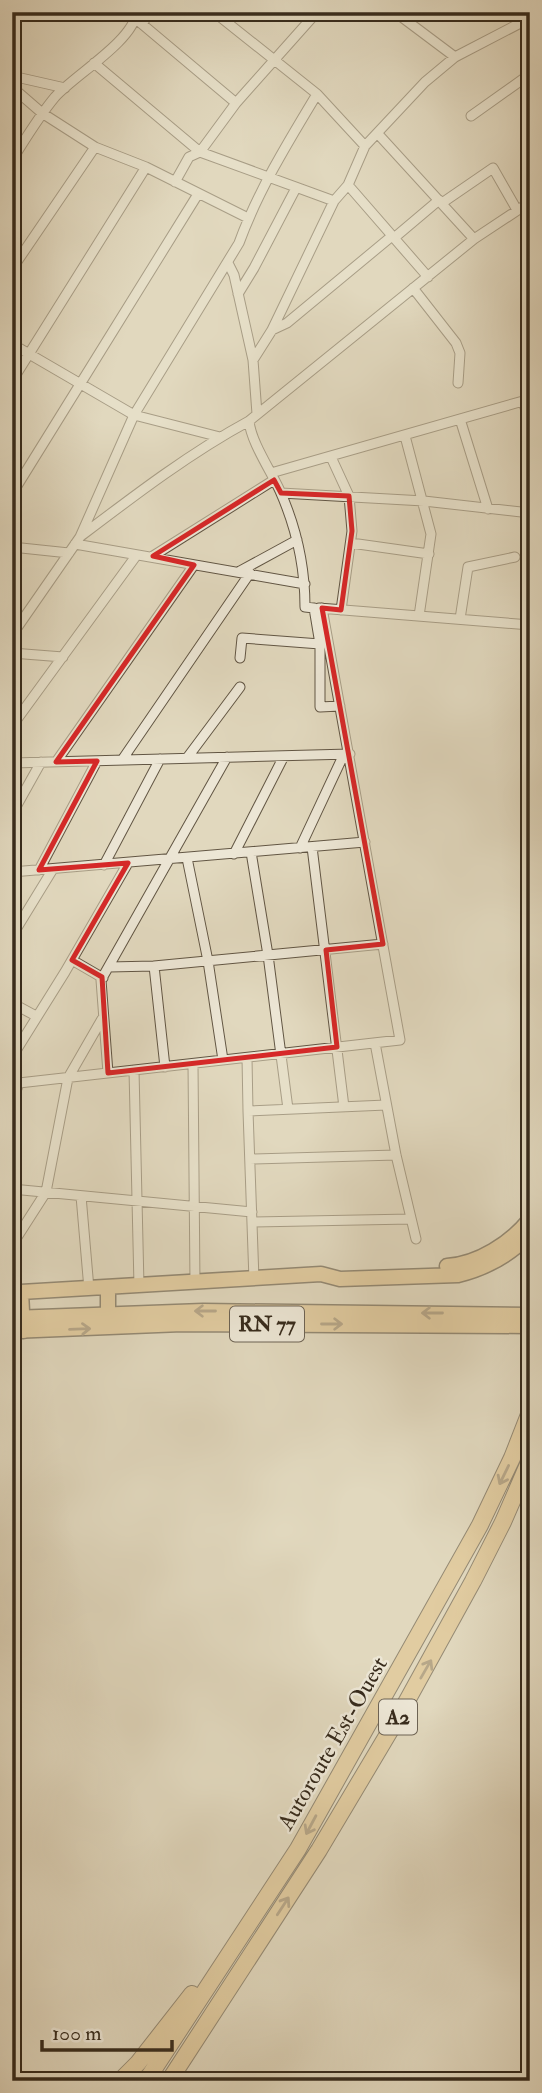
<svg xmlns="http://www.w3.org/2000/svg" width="542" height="2093" viewBox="0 0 542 2093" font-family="'IM FELL Double Pica',serif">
<rect width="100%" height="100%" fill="#e1d8be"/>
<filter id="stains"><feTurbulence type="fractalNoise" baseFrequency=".00286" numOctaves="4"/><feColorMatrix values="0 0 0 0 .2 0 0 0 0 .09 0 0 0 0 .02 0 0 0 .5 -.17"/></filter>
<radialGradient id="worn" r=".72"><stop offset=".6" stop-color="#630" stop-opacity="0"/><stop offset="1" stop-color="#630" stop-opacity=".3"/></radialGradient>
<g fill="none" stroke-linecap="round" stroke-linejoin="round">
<defs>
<path id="minor" d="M214,12L317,94L365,146
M395,12L455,57
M136,19L236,103
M142,24L150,12
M94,63L200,152L334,201L348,185L365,146L425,82L455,57L530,18
M12,76L65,88
M12,87L42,113L95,147L146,167L248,218
M471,116L530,74
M378,134L474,239
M12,160C26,138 39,116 55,97C76,74 132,42 137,12
M175,182L189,157L200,152L236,103L317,12
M348,185L428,277
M442,203L493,168L517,210
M394,238L439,200
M228,263L234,275L253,360L257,414
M12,269L95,147
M413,288L456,343L460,353L458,383
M238,294L254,268L296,188
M272,330L287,323L392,236
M12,344L134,415L220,437
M253,360L272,330L334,201
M12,381L146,167
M460,419L488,509
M249,421C251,442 271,471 280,491C296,527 305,567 305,607L314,608L320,644V707L340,706
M405,436L431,534L419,616
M331,457L349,496L352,531L341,610
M271,473L523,401L530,424
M281,493L424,501L530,513
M12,494L198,194
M81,536C135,495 190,453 249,421L474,239L530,202
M351,543L429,554
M75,544L305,584
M12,547L69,553
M153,556L274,480
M240,571L297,540
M319,608L530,625
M460,619L468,567L515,557
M12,635L80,537L134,415L239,243C258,191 288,142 317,94
M12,653L63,657
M240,658L242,638L320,644
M12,726L136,556
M187,758L240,687
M122,760L250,573
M56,762L194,565
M12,763L350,754
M12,814L41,762
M312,847L344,1107
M300,848L344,754
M251,852L268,955L288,1109
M234,854L284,756
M187,858L208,961L223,1060
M104,865L160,759
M39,870L97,761
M12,872L365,842
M12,936L53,869
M72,960L103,978
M154,966L165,1067
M109,967L154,966L383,944
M12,1003L36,1016
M375,1043L396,1155L416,1239
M12,1057L65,972L128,863
M247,1058L248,1111
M193,1064L195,1283
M134,1070L139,1286
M108,1073L101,980L227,757
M12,1080L19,1083L400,1040L322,608
M12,1102L19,1083
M250,1159L396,1155
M12,1189L252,1212
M81,1196L89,1289
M252,1222L411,1219
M12,1245L46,1192L68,1078L102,1019
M254,1280L248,1111L386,1105"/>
<path id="primary" d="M12,1318L203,1311L530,1315
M12,1331L182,1324L530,1326"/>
<path id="trunk" d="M447,1266C478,1264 511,1243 530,1219
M108,1288V1314
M23,1331L21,1292L321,1274L340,1279L458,1275C486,1268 510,1255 530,1234"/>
<path id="motorway" d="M120,2081L138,2063L192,1994
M146,2081L298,1849L480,1525L512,1458L530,1412
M169,2081L319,1850L397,1719L473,1581L503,1522L530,1460"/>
</defs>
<use href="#minor" stroke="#625644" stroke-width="11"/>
<use href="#primary" stroke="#372b1c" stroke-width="17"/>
<use href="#trunk" stroke="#372b1c" stroke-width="17"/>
<use href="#motorway" stroke="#372b1c" stroke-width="18"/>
<use href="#minor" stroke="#ece6d5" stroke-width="9"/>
<use href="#primary" stroke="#e0bc7f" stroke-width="14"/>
<use href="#trunk" stroke="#e0bc7f" stroke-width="14"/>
<use href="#motorway" stroke="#e0bc7f" stroke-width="16"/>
</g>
<defs><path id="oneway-shaft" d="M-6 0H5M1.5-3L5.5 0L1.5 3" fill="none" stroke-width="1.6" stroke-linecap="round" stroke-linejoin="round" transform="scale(1.75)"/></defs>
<g stroke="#836c49">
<use href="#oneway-shaft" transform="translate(205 1311) rotate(180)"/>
<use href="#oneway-shaft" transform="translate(432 1313) rotate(-180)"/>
<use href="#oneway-shaft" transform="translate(332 1324)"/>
<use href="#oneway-shaft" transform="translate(80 1329) rotate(-2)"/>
<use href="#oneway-shaft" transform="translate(504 1475) rotate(116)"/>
<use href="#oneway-shaft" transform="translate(426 1669) rotate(-60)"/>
<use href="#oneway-shaft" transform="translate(311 1825) rotate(118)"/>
<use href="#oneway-shaft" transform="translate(283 1906) rotate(-57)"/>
</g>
<path d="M0 0H542V2093H0ZM274,480L281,493L349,496L352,531L341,610L322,608L383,944L326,950L337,1047L108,1073L102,977L72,960L128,863L39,870L97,761L56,762L194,565L153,556Z" fill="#e1d8be" fill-opacity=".55" fill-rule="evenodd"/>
<path fill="none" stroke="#d62828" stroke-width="5" stroke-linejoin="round" d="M274,480L281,493L349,496L352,531L341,610L322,608L383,944L326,950L337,1047L108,1073L102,977L72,960L128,863L39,870L97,761L56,762L194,565L153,556Z"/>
<g text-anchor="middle" stroke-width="5" stroke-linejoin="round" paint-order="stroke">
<g fill="#ece6d5" stroke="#6d6354" stroke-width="2">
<rect x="230" y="1306.5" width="74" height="35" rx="5"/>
<rect x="379" y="1699.5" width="38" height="35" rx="5"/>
</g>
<g font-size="21" font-weight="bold" fill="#372b1c">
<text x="267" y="1331">RN 77</text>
<text x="398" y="1724">A2</text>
</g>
<g font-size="23" fill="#372b1c" stroke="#ece6d5">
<text transform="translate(332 1743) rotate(-60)" y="8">Autoroute Est-Ouest</text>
</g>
</g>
<rect width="542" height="2093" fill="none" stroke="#e1d8be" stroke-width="42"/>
<rect x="14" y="14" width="514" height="2065" fill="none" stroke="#372b1c" stroke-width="3.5"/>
<rect x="21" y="21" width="500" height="2051" fill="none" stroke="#372b1c" stroke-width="2"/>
<path d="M42 2040v10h130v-10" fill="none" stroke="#372b1c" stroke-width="3.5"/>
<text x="52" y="2040" font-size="21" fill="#372b1c" stroke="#ece6d5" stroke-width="5" paint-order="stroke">100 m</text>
<rect width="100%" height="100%" filter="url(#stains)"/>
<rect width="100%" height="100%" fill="url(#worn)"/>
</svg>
